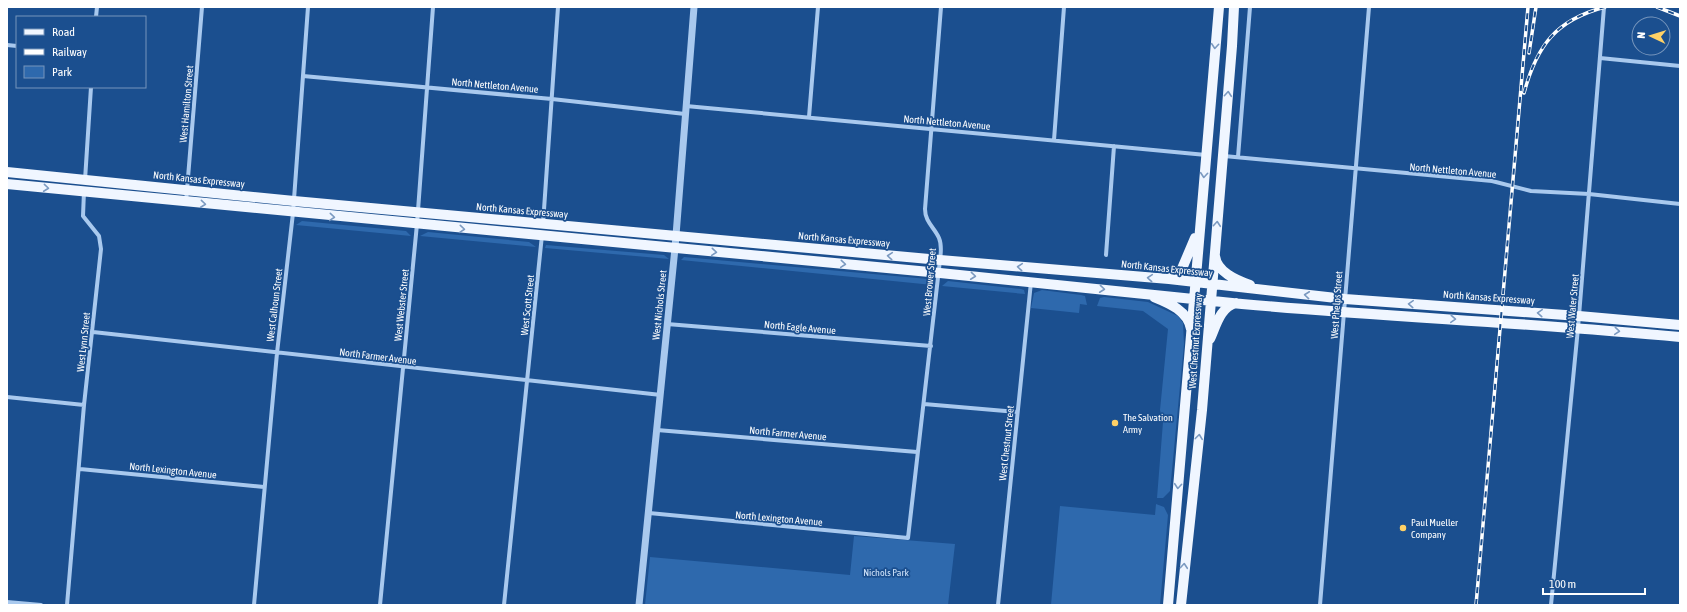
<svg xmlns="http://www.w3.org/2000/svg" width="1687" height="612" viewBox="0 0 1687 612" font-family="'Asap Condensed',sans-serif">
<rect width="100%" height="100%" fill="#1b4f8f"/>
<path fill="#2e69ad" d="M302,221L406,231L411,236L296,225Z
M428,232L529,242L536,247L420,236Z
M546,245L664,255L669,259L545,248Z
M684,257L928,279L933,285L681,260Z
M948,281L1021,289L1024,290L1025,294L942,286Z
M1042,290L1081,295L1085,296L1087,305L1080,304L1079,313L1031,308L1034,293Z
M1104,297L1148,302L1178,316L1183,323L1184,344L1170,491L1163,498H1157L1163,422L1160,410L1168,329L1143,311L1097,306L1100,298Z
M1156,504L1164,507L1168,515L1160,605H1051L1060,506L1155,515Z
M854,536L955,544L948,605H645L650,557L850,575Z"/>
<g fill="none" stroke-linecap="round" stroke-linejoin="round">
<path stroke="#a9c9ee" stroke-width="4" d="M96,17L97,7
M7,45L17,46
M1600,58L1680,66
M303,76L552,99L685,114
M686,106L1206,155
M809,117L818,7
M1054,140L1064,7
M1224,156L1492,181L1531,191L1589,194L1680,204
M1238,157L1250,7
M85,180L91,87
M186,202L202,7
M543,224L558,7
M1106,255L1114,146
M667,324L931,346
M93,332L661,395
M7,397L84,405
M924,404L1017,412
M657,430L917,452
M80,469L264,487
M649,513L908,538L940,260C941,253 942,245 939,238C934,227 925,222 925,209L941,7
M7,602L41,605
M67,605L84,405L101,249L99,236L83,216L84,191
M254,605L277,353L293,213L308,7
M380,605L417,224L433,7
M504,605L542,235
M998,605L1031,282
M1320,605L1369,7
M1551,605L1578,328L1604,7"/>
<path stroke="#a9c9ee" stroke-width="7" d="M639,605L675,248L694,7"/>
<path stroke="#f0f6ff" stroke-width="10" d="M7,172L294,201L940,260L1169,279L1345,299L1579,316L1680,325
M7,184C318,216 629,242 940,273C1041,283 1141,294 1242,304C1388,317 1534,323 1680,337
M1215,256C1217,272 1236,280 1250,285
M1169,279L1181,271L1195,238
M1154,297C1169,303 1188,311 1191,329
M1210,339C1216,326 1220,307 1236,303
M1168,605L1219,7
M1181,605L1202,410L1232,46L1234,7"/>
<defs>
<path id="rail" d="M1657,7L1680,16
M1529,53L1536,7
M1524,93C1537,45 1556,20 1605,7
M1476,605L1528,7"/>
</defs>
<use href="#rail" stroke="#fff" stroke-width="3.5"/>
<use href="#rail" stroke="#1b4f8f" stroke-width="2" stroke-dasharray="6" stroke-linecap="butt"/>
</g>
<defs><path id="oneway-chevron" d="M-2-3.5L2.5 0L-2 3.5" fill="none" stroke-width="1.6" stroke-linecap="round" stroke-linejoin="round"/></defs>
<g stroke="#7b9ac1">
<use href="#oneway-chevron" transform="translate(1215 46) rotate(95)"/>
<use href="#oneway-chevron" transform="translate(1228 94) rotate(-85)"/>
<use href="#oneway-chevron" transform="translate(1204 175) rotate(95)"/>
<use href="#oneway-chevron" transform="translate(46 188) rotate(6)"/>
<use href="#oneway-chevron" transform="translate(203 204) rotate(6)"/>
<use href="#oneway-chevron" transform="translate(332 217) rotate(5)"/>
<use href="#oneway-chevron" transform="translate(1217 224) rotate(-85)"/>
<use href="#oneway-chevron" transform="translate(462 229) rotate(5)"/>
<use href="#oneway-chevron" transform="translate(714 252) rotate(5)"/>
<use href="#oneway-chevron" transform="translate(890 256) rotate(-175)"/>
<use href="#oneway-chevron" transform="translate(843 264) rotate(5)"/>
<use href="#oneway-chevron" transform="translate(1020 267) rotate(-175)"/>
<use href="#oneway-chevron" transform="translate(973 276) rotate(6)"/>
<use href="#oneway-chevron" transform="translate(1150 278) rotate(-175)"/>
<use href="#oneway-chevron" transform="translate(1102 289) rotate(6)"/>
<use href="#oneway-chevron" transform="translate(1307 295) rotate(-174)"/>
<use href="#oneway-chevron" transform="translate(1411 304) rotate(-176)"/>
<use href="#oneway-chevron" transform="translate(1540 313) rotate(-176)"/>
<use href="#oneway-chevron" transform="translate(1453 319) rotate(4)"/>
<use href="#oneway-chevron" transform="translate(1617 331) rotate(5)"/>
<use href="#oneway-chevron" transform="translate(1199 437) rotate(-83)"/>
<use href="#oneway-chevron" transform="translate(1178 486) rotate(95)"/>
<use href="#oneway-chevron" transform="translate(1184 566) rotate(-85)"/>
</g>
<g fill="#ffd166" stroke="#1b4f8f" stroke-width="1.5">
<circle cx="1115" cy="423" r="4"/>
<circle cx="1403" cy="528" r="4"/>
</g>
<g text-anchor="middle" stroke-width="3.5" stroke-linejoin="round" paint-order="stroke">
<g font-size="10" fill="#fff" stroke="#1b4f8f">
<text transform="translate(495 85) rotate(5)" y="4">North Nettleton Avenue</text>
<text transform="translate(186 104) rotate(-85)" y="4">West Hamilton Street</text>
<text transform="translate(947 122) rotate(5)" y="4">North Nettleton Avenue</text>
<text transform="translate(1453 170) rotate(5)" y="4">North Nettleton Avenue</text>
<text transform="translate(199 179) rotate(6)" y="4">North Kansas Expressway</text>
<text transform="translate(522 210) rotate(5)" y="4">North Kansas Expressway</text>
<text transform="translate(844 239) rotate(5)" y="4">North Kansas Expressway</text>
<text transform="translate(1167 268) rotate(6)" y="4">North Kansas Expressway</text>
<text transform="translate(929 282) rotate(-85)" y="4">West Brower Street</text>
<text transform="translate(1489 297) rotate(4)" y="4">North Kansas Expressway</text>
<text transform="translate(274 305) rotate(-83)" y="4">West Calhoun Street</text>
<text transform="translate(401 305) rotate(-84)" y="4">West Webster Street</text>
<text transform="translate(527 305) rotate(-84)" y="4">West Scott Street</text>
<text transform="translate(659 305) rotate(-84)" y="4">West Nichols Street</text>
<text transform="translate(1336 305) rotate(-86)" y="4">West Phelps Street</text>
<text transform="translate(1572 306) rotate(-85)" y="4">West Water Street</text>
<text transform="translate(800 327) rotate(5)" y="4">North Eagle Avenue</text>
<text transform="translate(1195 341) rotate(-86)" y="4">West Chestnut Expressway</text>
<text transform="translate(83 342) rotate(-84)" y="4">West Lynn Street</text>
<text transform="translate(378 356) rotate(7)" y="4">North Farmer Avenue</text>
<text transform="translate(788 433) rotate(5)" y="4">North Farmer Avenue</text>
<text transform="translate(1006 443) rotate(-84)" y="4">West Chestnut Street</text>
<text transform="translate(173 470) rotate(6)" y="4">North Lexington Avenue</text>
<text transform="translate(779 518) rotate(5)" y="4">North Lexington Avenue</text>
</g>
<g font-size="10" fill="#fff" stroke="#1b4f8f" text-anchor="start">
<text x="1123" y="421">The Salvation<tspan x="1123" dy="12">Army</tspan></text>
<text x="1411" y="526">Paul Mueller<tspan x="1411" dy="12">Company</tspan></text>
</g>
<g font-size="10" fill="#cfe3fa" stroke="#1b4f8f">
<text x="886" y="576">Nichols Park</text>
</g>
</g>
<rect width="1687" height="612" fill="none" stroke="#ffffff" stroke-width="16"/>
<rect x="16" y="16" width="130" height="72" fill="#1b4f8f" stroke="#7695bc"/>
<rect x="24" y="29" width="20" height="6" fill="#f0f6ff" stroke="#7695bc"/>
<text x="52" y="36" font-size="12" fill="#ffffff">Road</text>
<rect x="24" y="49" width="20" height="6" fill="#ffffff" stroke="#7695bc"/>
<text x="52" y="56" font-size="12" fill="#ffffff">Railway</text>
<rect x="24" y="66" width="20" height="12" fill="#2e69ad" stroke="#7695bc"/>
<text x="52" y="76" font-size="12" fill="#ffffff">Park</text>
<g transform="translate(1651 36) rotate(274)"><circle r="19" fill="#1b4f8f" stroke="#7695bc"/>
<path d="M0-3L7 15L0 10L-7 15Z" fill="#ffd166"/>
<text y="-6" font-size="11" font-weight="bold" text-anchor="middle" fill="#ffffff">N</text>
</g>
<path d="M1543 588v6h102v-6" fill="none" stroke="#ffffff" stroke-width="2"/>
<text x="1549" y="588" font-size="12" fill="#ffffff" stroke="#1b4f8f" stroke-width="3" paint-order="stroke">100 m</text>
</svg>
